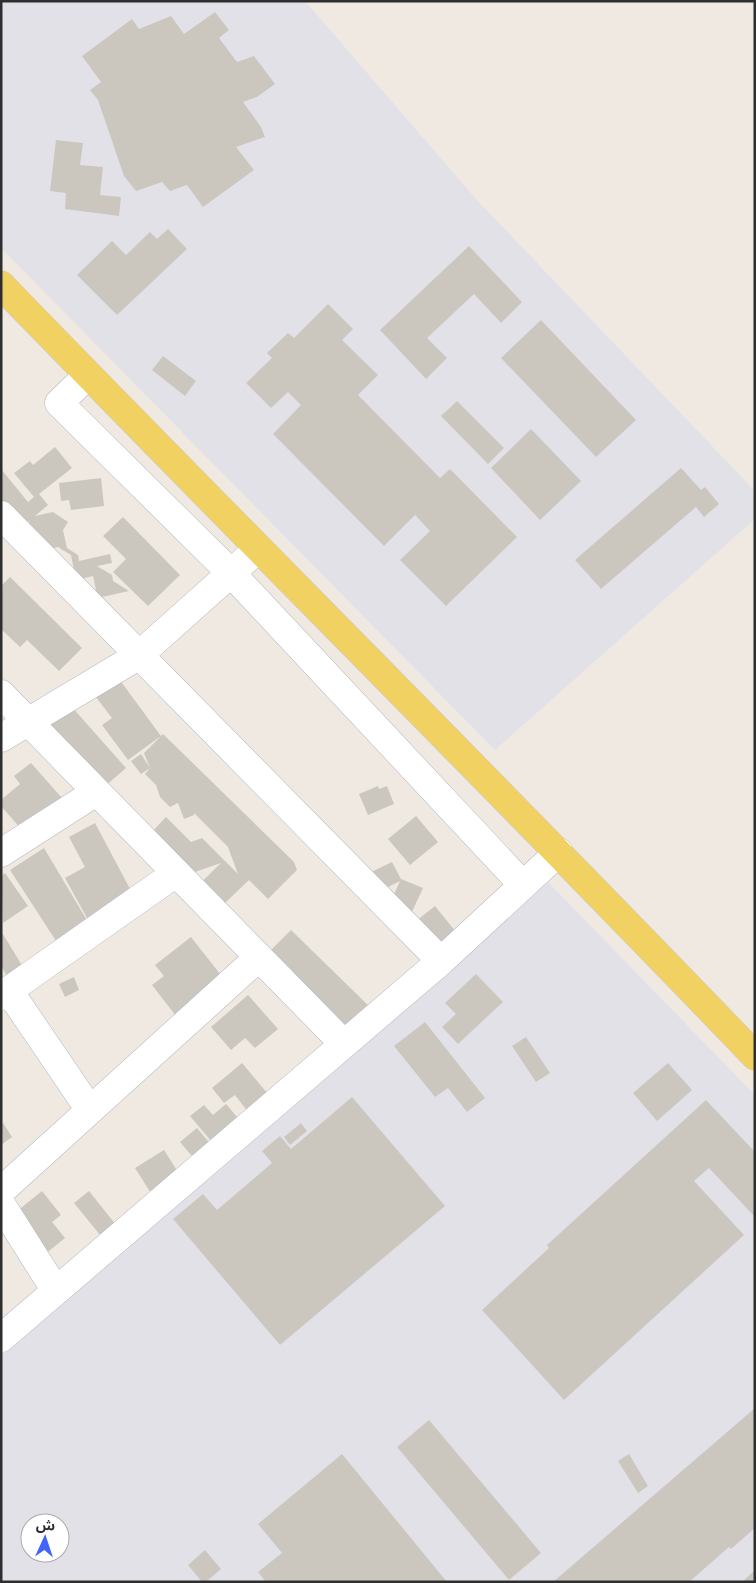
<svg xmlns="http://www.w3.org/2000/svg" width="756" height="1583" viewBox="0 0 756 1583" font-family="'Roboto Condensed','Noto Sans Arabic',sans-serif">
<rect width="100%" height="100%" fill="#efe9e1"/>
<path fill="#e3e1e8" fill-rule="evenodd" d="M1,1H305L476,199L755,491V519L495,750L1,248Z
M547,881L755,1095V1582H1V1356L242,1149ZM30,1523H60V1553H30Z"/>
<path fill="#cbc7bf" d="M215,12L229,30L219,38L237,62L254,56L275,84L257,97L243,102L261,127L265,137L236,147L254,170L203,207L187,185L170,191L162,182L136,191L124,176L98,100L90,90L101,82L82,56L132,19L139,29L171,16L184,34Z
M56,140L83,143L80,165L103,167L100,195L121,197L119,216L65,209L66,193L50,191Z
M168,229L187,249L117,315L77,275L112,241L126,255L150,232L157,239Z
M469,246L522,302L501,323L474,294L427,338L447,358L426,379L380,330Z
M328,304L353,329L342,340L378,375L358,395L440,478L450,469L517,537L446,606L400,560L430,531L415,515L384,546L273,434L301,405L288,392L271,408L246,383L272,358L267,353L288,333L294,338Z
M541,320L636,420L596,457L501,358Z
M163,356L196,381L185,396L152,370Z
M457,401L504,448L488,464L441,416Z
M531,429L581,481L540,520L491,468Z
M55,447L72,468L39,494L48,505L35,516L53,512L68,522L63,530L67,548L78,555L79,561L110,554L112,563L97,566L112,575L113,581L129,591L102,597L105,613L74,595L96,590L93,576L68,582L74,570L71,555L58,547L32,553L16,543L30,520L14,533L1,517V469L28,502L34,497L14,473L30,461L33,465Z
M681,468L701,490L705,487L719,504L704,517L696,507L601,589L575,560Z
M101,478L104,506L71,510L69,500L61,501L59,483Z
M123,517L180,575L148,606L113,572L126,559L103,536Z
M10,577L82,648L59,671L27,640L20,647L1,629V586Z
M119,679L161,736L128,760L102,725L112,718L95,696Z
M63,697L126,768L96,794L33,724Z
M163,734L294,862L297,870L268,899L249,880L226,902L215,906L210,891L182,901L221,863L195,872L187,880L150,834L166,817L191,842L202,838L238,874L228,847L194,813V815L184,819L178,803L170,807L160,797L156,785L145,774L150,768L141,774L131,761L141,754L150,768L144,753Z
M31,763L62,798L23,831L1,806V800L20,784L14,776Z
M378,786L379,789L387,786L394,804L368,815L359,794Z
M416,816L438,842L410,865L388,839Z
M95,823L137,902L92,927L65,878L85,867L69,837Z
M44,848L91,927L60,947L10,870Z
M392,862L401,879L423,888L404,929L383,919L400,881L372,895L363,876Z
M5,873L28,906L3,923L1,876Z
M435,906L456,932L441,944L402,932Z
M291,930L373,1010L346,1037L264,957Z
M1,931L23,967L7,976L1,966Z
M191,937L224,979L176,1016L152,985L164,976L155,965Z
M476,974L503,1002L458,1044L442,1027L456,1014L445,1003Z
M74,977L79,990L65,997L59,984Z
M248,995L278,1029L255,1048L245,1038L231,1050L211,1027Z
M425,1022L485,1098L467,1112L448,1088L435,1097L394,1046Z
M526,1037L550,1073L536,1082L512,1046Z
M242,1063L273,1100L252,1117L235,1095L224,1103L212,1088Z
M668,1063L692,1090L657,1121L633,1093Z
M352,1097L445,1206L280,1345L173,1219L203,1194L217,1210L272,1163L262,1151L280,1136L291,1149Z
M706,1100L755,1152V1217L709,1168L694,1181L744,1235L564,1400L482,1310L549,1248L547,1245Z
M226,1104L249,1131L222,1154L190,1116L204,1105L213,1115Z
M3,1123L12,1137L1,1145V1124Z
M301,1123L307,1131L290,1145L284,1137Z
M197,1128L219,1154L202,1168L180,1142Z
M164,1150L183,1180L154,1198L135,1168Z
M42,1191L61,1215L52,1222L65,1238L44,1255L11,1216Z
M89,1191L120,1230L105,1241L74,1203Z
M755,1408V1528L731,1549L729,1547L689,1582H553Z
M429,1420L541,1553L509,1580L397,1447Z
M342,1454L447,1582H266L258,1572L282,1553L258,1524Z
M629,1454L648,1486L638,1493L618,1461Z
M205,1550L221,1569L206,1582H202L188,1565Z
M755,1570V1582H742Z"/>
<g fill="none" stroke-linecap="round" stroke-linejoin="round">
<defs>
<path id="minor" d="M88,375L59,403L231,573L523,885
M1,515L441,961
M1,694L344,1044
M1,738L138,656L258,549
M1,853L96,792
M9,991L90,1110
M1,996L176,873
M1,1191L259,957
M1,1204L56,1291
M1,1338L441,961L559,852"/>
<path id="major" d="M1,285C251,543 506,796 755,1056"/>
</defs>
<use href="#minor" stroke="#b4b7c1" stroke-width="29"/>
<use href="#major" stroke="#c9c9c9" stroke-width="29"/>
<use href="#minor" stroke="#fff" stroke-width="28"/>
<use href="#major" stroke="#f2d163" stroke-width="28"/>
</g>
<rect width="756" height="1583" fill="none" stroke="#2e2e2e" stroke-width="5"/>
<g transform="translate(45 1538) rotate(3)"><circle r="24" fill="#ffffff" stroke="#ababab"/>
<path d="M0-4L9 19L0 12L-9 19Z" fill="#4264fb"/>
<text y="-8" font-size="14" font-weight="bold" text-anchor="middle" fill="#2e2e2e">ش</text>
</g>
</svg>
